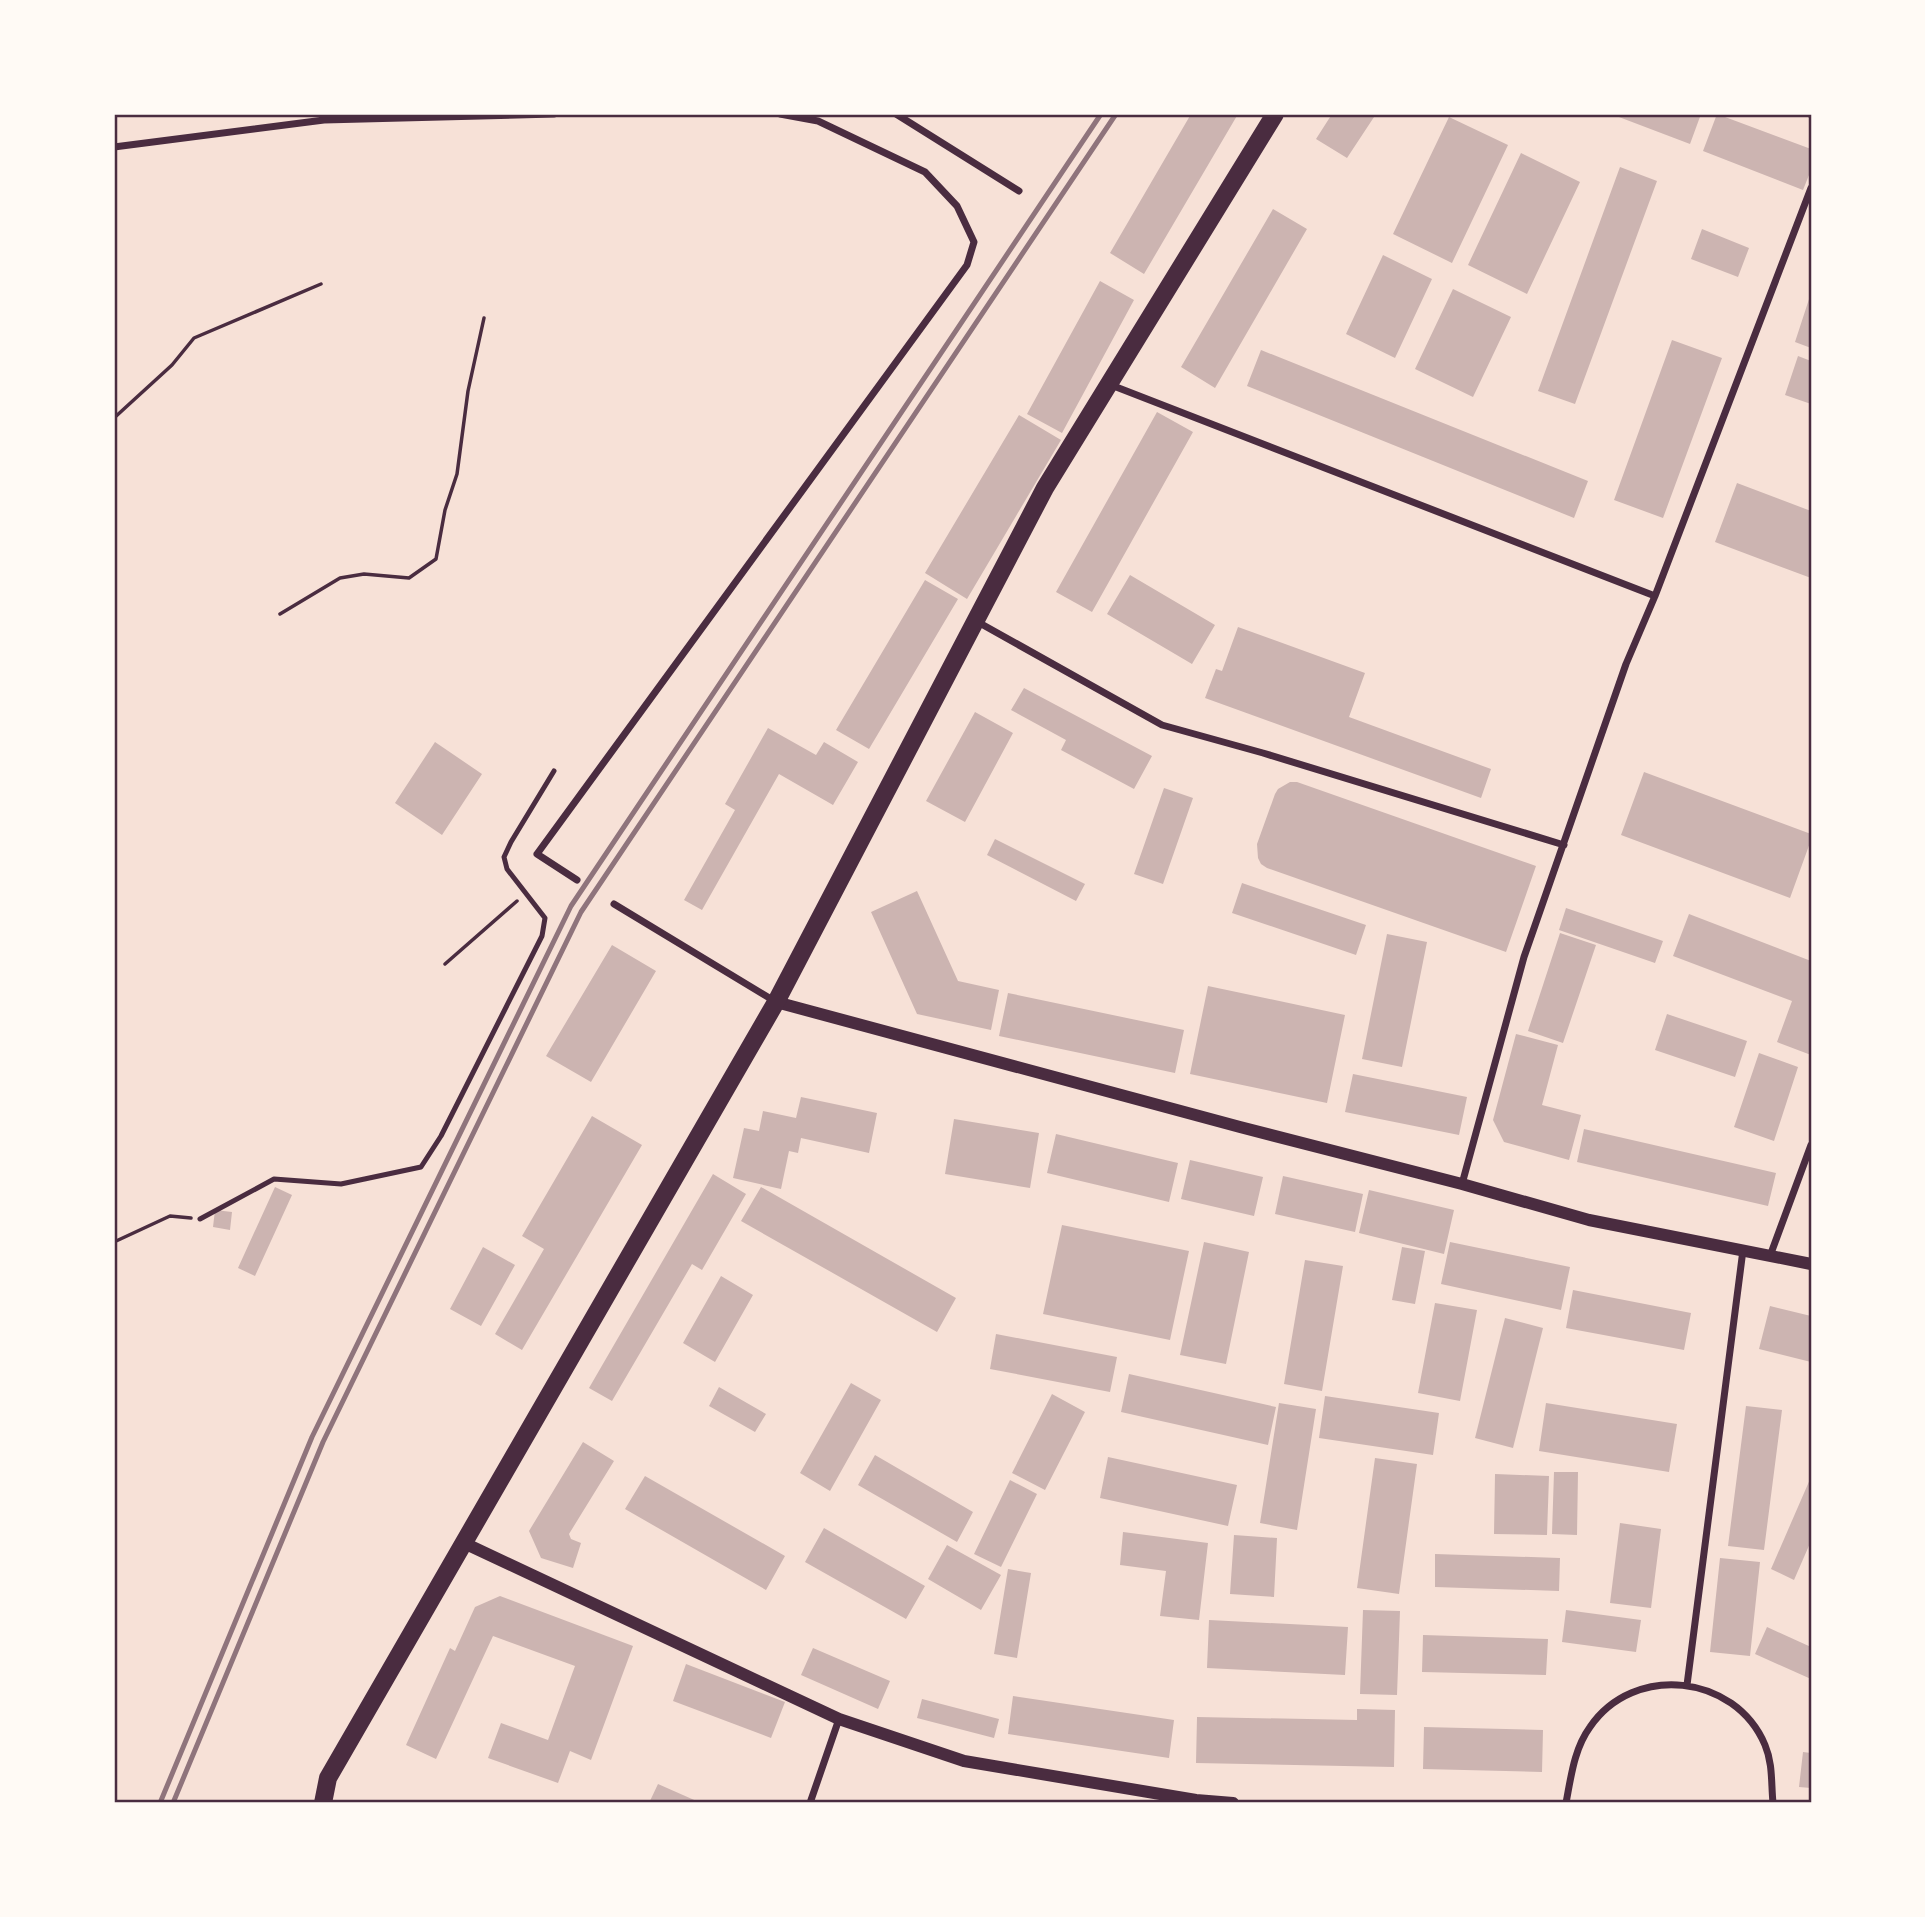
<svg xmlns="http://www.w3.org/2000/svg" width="1925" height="1917" viewBox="0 0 1925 1917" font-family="Overpass,sans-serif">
<rect width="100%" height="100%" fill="#f7e1d7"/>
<path fill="#ccb4b1" d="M1191,114H1238L1144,274L1110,253Z
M1332,114H1376L1347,158L1316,139Z
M1611,114H1701L1690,144Z
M1717,114L1811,149V170L1803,190L1703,151Z
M1449,117L1508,145L1452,263L1393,234Z
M1521,153L1580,182L1527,294L1468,265Z
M1620,167L1657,181L1575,404L1538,391Z
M1273,209L1307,229L1215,388L1181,367Z
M1702,229L1749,248L1738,277L1691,259Z
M1383,255L1432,279L1395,358L1346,334Z
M1100,281L1134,300L1062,433L1027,414Z
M1453,289L1511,317L1473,397L1415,369Z
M1811,293V348L1795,342Z
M1672,340L1722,358L1663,518L1614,500Z
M1261,350L1588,481L1574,518L1247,386Z
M1798,356L1811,361V404L1785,395Z
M1157,412L1193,432L1092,612L1056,592Z
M1019,415L1061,440L967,599L925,573Z
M1737,483L1811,511V578L1715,542Z
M1130,575L1215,625L1192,664L1107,614Z
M925,580L958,599L869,749L836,730Z
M1238,627L1365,673L1349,717L1491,769L1481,798L1205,698L1216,669L1222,671Z
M1024,688L1152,756L1134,789L1061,750L1066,740L1011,710Z
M975,712L1013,733L965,822L926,801Z
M768,728L816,755L824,742L858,762L833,805L779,774L702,910L684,900L735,810L725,804Z
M435,742L482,774L442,835L395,803Z
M1644,772L1811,834V840L1790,898L1621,835Z
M1290,782H1297L1536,866L1506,952L1267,868L1261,864L1258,858L1257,844L1275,794L1278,789Z
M1164,788L1193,798L1163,884L1134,874Z
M995,839L1085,884L1076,901L987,855Z
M1242,883L1366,925L1356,955L1232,913Z
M917,891L958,981L999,990L991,1030L917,1014L871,912Z
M1566,908L1663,941L1655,963L1559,930Z
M1689,914L1811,961V1055L1777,1042L1792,1001L1673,956Z
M1560,933L1596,945L1563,1043L1528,1031Z
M1387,934L1427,942L1402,1067L1362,1059Z
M612,945L656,971L591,1082L546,1056Z
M1208,986L1345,1015L1327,1103L1190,1074Z
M1008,993L1184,1030L1175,1073L999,1036Z
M1667,1014L1747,1041L1735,1077L1655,1050Z
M1516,1034L1558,1045L1542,1105L1581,1115L1569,1160L1504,1142L1493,1120Z
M1759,1053L1798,1067L1774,1141L1734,1127Z
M1353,1074L1467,1097L1459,1135L1345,1112Z
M801,1097L877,1113L869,1153L801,1138L798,1153L789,1151L781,1189L733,1178L744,1128L759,1131L763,1111L796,1118Z
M592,1116L642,1145L522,1350L495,1334L544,1249L522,1236Z
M954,1119L1039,1133L1030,1188L945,1174Z
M1584,1129L1776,1173L1768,1206L1577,1162Z
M1056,1134L1178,1163L1169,1202L1047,1173Z
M1190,1160L1263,1177L1254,1216L1181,1199Z
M713,1174L746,1194L702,1270L692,1264L612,1401L589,1388Z
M1283,1176L1363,1194L1355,1232L1275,1214Z
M275,1187L292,1195L255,1276L238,1268Z
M761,1187L956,1298L937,1332L741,1221Z
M1369,1190L1454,1210L1444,1254L1359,1233Z
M215,1210L232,1212L230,1230L213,1227Z
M1062,1225L1189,1251L1170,1340L1043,1314Z
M1204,1242L1249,1252L1226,1364L1180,1355Z
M1450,1242L1570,1267L1561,1310L1441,1284Z
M483,1247L515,1265L481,1326L450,1309Z
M1402,1247L1425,1251L1415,1304L1392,1300Z
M1305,1260L1343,1266L1322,1391L1284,1384Z
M721,1276L753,1295L715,1362L683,1343Z
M1573,1290L1691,1313L1684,1350L1566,1328Z
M1435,1303L1477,1310L1460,1401L1418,1393Z
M1770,1306L1811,1316V1362L1759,1349Z
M1505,1318L1543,1328L1513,1448L1475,1438Z
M996,1334L1117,1357L1110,1392L990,1369Z
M1129,1374L1276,1407L1268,1445L1121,1412Z
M851,1383L881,1400L830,1491L800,1473Z
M719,1387L766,1414L755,1432L709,1406Z
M1052,1394L1085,1412L1045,1490L1012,1473Z
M1325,1396L1439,1413L1433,1455L1319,1438Z
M1279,1403L1316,1409L1297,1530L1260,1523Z
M1546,1403L1677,1424L1669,1472L1539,1451Z
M1746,1406L1782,1410L1764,1550L1728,1546Z
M583,1442L614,1461L569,1534L571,1539L581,1543L573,1568L541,1558L529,1531Z
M875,1455L973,1512L957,1542L858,1485Z
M1108,1457L1237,1485L1228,1526L1100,1498Z
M1375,1458L1417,1464L1399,1594L1357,1588Z
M1554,1472H1578L1577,1535L1552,1534Z
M1495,1474L1549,1476L1547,1535L1494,1534Z
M645,1476L785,1556L766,1590L625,1509Z
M1811,1477V1541L1794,1580L1771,1569Z
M1010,1480L1037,1494L1001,1567L974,1554Z
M1620,1523L1661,1529L1651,1608L1610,1603Z
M824,1528L925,1586L906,1619L805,1562Z
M1123,1532L1208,1543L1199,1620L1160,1616L1166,1571L1120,1565Z
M1234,1535L1277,1538L1274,1597L1230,1594Z
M947,1545L1001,1575L981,1610L928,1579Z
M1435,1554L1560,1558L1559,1591L1435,1587Z
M1720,1558L1760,1562L1750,1656L1710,1652Z
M1008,1569L1031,1573L1017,1658L994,1654Z
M500,1596L633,1646L591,1760L570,1751L558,1783L488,1758L501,1723L548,1740L575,1666L493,1636L436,1759L406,1745L450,1648L455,1651L475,1607Z
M1363,1610L1400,1611L1397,1695L1360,1694Z
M1566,1610L1641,1620L1636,1652L1562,1642Z
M1209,1620L1348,1627L1345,1675L1207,1668Z
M1767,1627L1811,1647V1679L1755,1654Z
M1423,1635L1548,1639L1546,1675L1422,1672Z
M813,1648L890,1681L878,1709L801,1675Z
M686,1664L785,1702L771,1738L673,1701Z
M1013,1696L1174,1720L1169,1758L1008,1734Z
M922,1699L999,1719L994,1738L917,1718Z
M1357,1709L1395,1710L1394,1767L1196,1763L1197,1717L1357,1720Z
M1424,1727L1543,1730L1542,1772L1423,1769Z
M1803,1752L1811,1753V1788L1799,1787Z
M658,1784L701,1803H649Z"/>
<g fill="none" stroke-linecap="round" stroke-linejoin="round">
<path stroke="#4a2c40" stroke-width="3.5" d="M114,418L172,365L194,338L321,284
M280,614L340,578L364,574L409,578L436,559L445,510L457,474L468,391L484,318
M445,964L517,901
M114,1242L170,1216L191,1218"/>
<path stroke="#4a2c40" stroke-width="5" d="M200,1219L274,1179L341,1184L421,1167L441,1136L542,936L545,918L507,869L504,857L511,842L554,771"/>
<path stroke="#4a2c40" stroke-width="7" d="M896,114L1019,191
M1810,114H1811
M114,147L324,120L554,114
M1111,385L1655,596
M976,621L1162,725L1263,753L1564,845
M577,880L537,854L967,265L974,242L957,206L925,172L818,121L780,114
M614,904L776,1002
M1462,1184L1524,957L1626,664L1655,596L1811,188
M1770,1256L1811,1145
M1687,1685L1743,1250
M810,1803L839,1719
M1566,1803C1571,1777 1574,1749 1590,1727C1634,1663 1735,1674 1765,1745C1773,1764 1771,1783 1773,1803"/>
<path stroke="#4a2c40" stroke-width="12" d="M776,1002L1240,1127L1462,1184L1589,1220L1811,1264
M464,1543L839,1719L964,1761L1196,1800L1233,1803"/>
<path stroke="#4a2c40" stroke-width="18" d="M323,1803L328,1778L776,1002L1045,488L1275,114"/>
<path stroke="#8f747c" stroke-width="5" d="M160,1803L312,1437L571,906L1101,114
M173,1803L323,1442L581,912L1116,114"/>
</g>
<rect width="1925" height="1917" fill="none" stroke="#fffaf5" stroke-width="231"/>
<rect x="116" y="116" width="1694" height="1685" fill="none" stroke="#4a2c40" stroke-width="2.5"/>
</svg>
